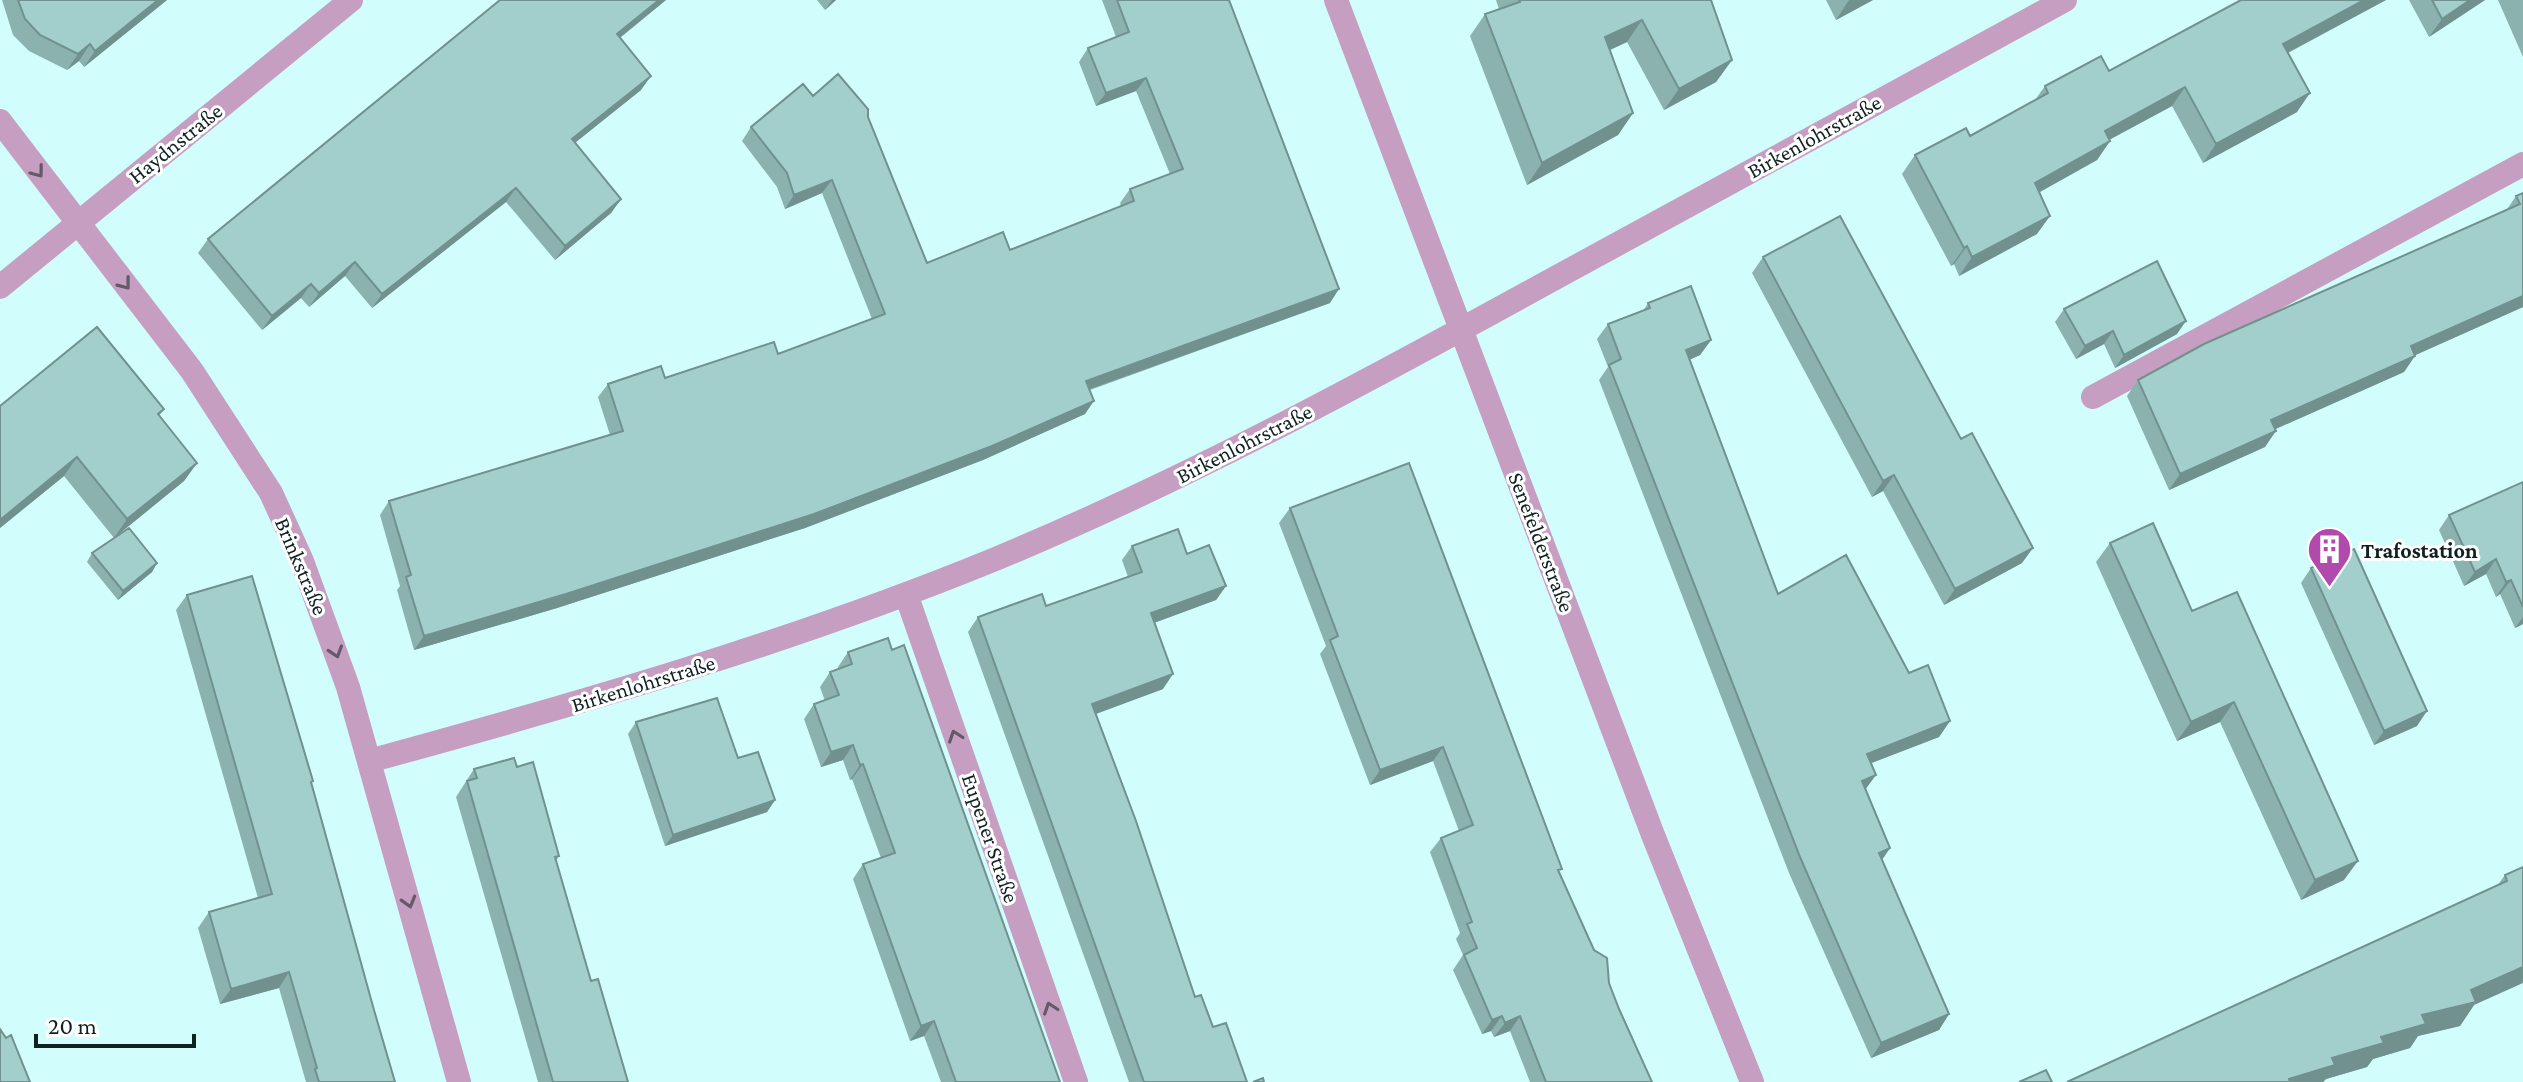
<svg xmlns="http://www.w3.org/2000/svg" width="2523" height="1082" viewBox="0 0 2523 1082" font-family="'Crimson Pro',serif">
<rect width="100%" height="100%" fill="#d1fefc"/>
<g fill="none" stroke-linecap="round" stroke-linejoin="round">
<path stroke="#c69ec1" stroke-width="24" d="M2093,397L2523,164"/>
<path stroke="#c69ec1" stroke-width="24" d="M1336,0L1653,835L1752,1082
M0,121L192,371L271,493L302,561L348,687L459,1082
M0,287L351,0
M906,594L1076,1082
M369,761C581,703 790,643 993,560C1184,481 1366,382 1546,283C1719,188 1892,94 2065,0"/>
</g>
<path fill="#8bb2af" d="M2,0H167L84,67L79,61L67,70L29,51L13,35Z
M500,0H666L620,38L641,90L575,143L621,199L611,213L555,260L506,202L372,308L345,276L309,307L301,298L262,330L198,253L208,239Z
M817,0H836L825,10Z
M1102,0H1229L1330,303L1090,390L1085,414L983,460L805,528L557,608L414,650L397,590L400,586L380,515L389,501L610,435L598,397L608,384L665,378L778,354L872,319L822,193L785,209L777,187L742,141L751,127L813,96L868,117L927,263L1010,250L1121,206L1120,203L1130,189L1170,174L1136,91L1096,106L1079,62L1088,48L1116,37Z
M1496,0H1711L1732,60L1716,82L1664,110L1627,42L1610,50L1633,113L1618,135L1527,185L1470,36L1485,14L1499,9Z
M1826,0H1873L1836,20Z
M2241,0H2386L2288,53L2297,112L2203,163L2172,106L2109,140L2110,141L2097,160L2039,192L2037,234L1959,276L1954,264L1951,266L1902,174L1915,155L1970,136L2035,100L2045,86L2109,71Z
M2409,0H2485L2429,37Z
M2498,0H2523V57Z
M2523,193V307L2415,355L2404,372L2275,429L2265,447L2169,490L2127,396L2138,380L2506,211L2516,196Z
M1763,257L2022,563L1944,605L1883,491L1872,497L1752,273Z
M1648,303L1711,340L1700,355L1689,360L1778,594L1909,673L1950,721L1939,737L1871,763L1865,789L1890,848L1882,860L1949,1014L1939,1030L1871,1058L1789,873L1599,380L1608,367L1597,339L1608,324L1643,311Z
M2064,309L2177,334L2115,368L2104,344L2076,359L2055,322Z
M0,406L164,409L159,416L197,463L184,481L114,538L64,476L0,528Z
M2523,482V624L2515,628L2500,594L2496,597L2486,574L2464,586L2439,530L2449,515Z
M1290,508L1560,873L1652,1082H1530L1510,1031L1494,1037L1491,1031L1482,1034L1453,970L1463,955L1456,939L1460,933L1430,852L1441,838L1459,831L1433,761L1370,785L1320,654L1326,646L1279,523Z
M2110,543L2192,611L2344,880L2301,900L2220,722L2177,741L2096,562Z
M1132,546L1187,554L1226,586L1216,600L1154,623L1163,689L1096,714L1195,997L1213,1027L1247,1082H1129L968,632L978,617L1046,606L1128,577L1122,560Z
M92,553L157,563L152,572L118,600L87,562Z
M2311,568L2417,726L2374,745L2301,583Z
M187,595L313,781L311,784L374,1010L395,1082H306L279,988L220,1004L198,928L209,912L258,898L176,610Z
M848,652L1060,1082H941L924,1036L910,1041L853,879L863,864L881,858L852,779L850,780L843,760L821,767L804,719L814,704L825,701L820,687L830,672L838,669V667Z
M636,722L775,800L767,812L665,846L628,734Z
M517,767L559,856L556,861L591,981L628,1082H538L456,797L474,769Z
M2523,867L2474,1005L2460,1026L2418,1036L2410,1048L2373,1059L2367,1067L2326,1079L2323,1082H2067L2497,886L2505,875Z"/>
<path fill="#71918f" d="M158,0H167L84,67L95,51Z
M659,0H666L607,48L617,34Z
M832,0H836L825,10Z
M1849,0H1873L1836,20Z
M2364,0H2386L2270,62L2283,44Z
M2470,0H2485L2429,37L2442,19Z
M1642,20L1627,42L1590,59L1605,37Z
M90,44L79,61L67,70L78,54Z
M1732,60L1716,82L1664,110L1679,89Z
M651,76L641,90L562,153L572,139Z
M1146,78L1136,91L1096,106L1106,93Z
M2185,87L2172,106L2092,149L2105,131Z
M2310,93L2297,112L2203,163L2216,144Z
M1633,113L1618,135L1527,185L1542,163Z
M2110,141L2097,160L2022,202L2035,183Z
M832,180L822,193L785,209L794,195Z
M516,188L506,202L372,308L382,294Z
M621,199L611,213L555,260L565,246Z
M2050,216L2037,234L1959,276L1972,257Z
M1967,246L1954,264L1951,266L1964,248Z
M355,262L345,276L309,307L319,293Z
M311,284L301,298L262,330L272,316Z
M1339,289L1330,303L1076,394L1086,381Z
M2523,296V307L2400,362L2411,346Z
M2186,321L2177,334L2115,368L2124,355Z
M2113,331L2104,344L2076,359L2085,346Z
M1711,340L1700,355L1675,366L1686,350Z
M2415,356L2404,372L2260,436L2271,420Z
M1094,401L1085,414L983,460L805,528L557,608L414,650L424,636Z
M2276,431L2265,447L2169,490L2180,474Z
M77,457L64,476L0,528V520Z
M197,463L184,481L114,538L127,519Z
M1894,475L1883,491L1872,497L1883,481Z
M2033,548L2022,563L1944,605L1955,589Z
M2496,559L2486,574L2464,586L2475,572Z
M157,563L152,572L118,600L123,591Z
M2511,580L2500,594L2496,597L2506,582Z
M1226,586L1216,600L1140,628L1151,613Z
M2523,617V624L2515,628Z
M1173,674L1163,689L1082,719L1092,704Z
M2234,702L2220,722L2177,741L2191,722Z
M2427,711L2417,726L2374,745L2384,731Z
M1950,721L1939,737L1856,769L1867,754Z
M853,745L843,760L821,767L831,752Z
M1443,747L1433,761L1370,785L1380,770Z
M863,764L852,779L850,780L860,765Z
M1876,775L1865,790L1862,781Z
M775,800L767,812L665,846L673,835Z
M1890,848L1879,864V853Z
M2358,861L2344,880L2301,900L2315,880Z
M2523,967V983L2474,1005L2460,1026L2418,1036L2410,1048L2373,1059L2367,1067L2326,1079L2323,1082H2286L2289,1079L2332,1058L2381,1037L2471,990Z
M289,972L279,988L220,1004L231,989Z
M1949,1014L1939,1030L1871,1058L1881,1043Z
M1502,1016L1491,1031L1482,1034L1492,1020Z
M1520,1016L1510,1031L1494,1037L1505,1023Z
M934,1021L924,1036L910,1041L921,1026Z"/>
<path fill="#a2cfcc" stroke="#71918f" stroke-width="2" d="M18,0H158L95,51L90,44L78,54L40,35L25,19Z
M500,0H659L617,34L651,76L572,139L621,199L565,246L516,188L382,294L355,262L319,293L311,284L272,316L208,239Z
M1117,0H1229L1339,289L1086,381L1094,401L992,446L814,514L566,594L424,636L406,577L411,575L389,501L623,431L608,384L661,366L665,378L774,342L778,354L885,314L832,180L794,195L787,173L751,127L803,84L813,96L838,74L868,109V117L927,263L1003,232L1010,250L1134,201L1130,189L1183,169L1146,78L1106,93L1088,48L1129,32Z
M1519,0H1711L1732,60L1679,89L1642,20L1605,37L1633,113L1542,163L1485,14L1520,2Z
M2241,0H2364L2283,44L2310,93L2216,144L2185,87L2105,131L2110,141L2035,183L2050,216L1972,257L1967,246L1964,248L1915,155L1966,128L1970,136L2048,93L2045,86L2101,56L2109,71Z
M2432,0H2470L2442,19Z
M2523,193V296L2411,346L2415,356L2271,420L2276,431L2180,474L2138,380L2204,344L2520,204L2516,196Z
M1840,216L1961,439L1972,433L2033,548L1955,589L1894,475L1883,481L1763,257Z
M2157,261L2186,321L2124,355L2113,331L2085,346L2064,309Z
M1691,286L1711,340L1686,350L1778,594L1846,555L1909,673L1928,665L1950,721L1867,754L1876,775L1862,781L1890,848L1879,853L1949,1014L1881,1043L1800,857L1609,365L1621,359L1608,324L1650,308L1648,303Z
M97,327L164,409L158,414L197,463L127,519L77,457L0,520V406Z
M1409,463L1562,869L1558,870L1594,950L1607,958L1609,983L1619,1009L1652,1082H1546L1520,1016L1505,1023L1502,1016L1492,1020L1464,955L1477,948L1467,924L1472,922L1441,838L1473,825L1443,747L1380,770L1330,640L1338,636L1290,508Z
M2523,482V607L2511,580L2506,582L2496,559L2475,572L2449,515Z
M2153,523L2192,611L2237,592L2358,861L2315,880L2234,702L2191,722L2110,543Z
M129,528L157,563L123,591L92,553Z
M1178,529L1187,554L1209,545L1226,586L1151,613L1173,674L1092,704L1136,821L1195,997L1201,995L1213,1027L1226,1023L1247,1082H1144L978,617L1042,594L1046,606L1142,572L1132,546Z
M2354,549L2427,711L2384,731L2311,568Z
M252,576L313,781L311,782L374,1010L395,1082H319L315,1069L317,1068L289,972L231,989L209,912L272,894L187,595Z
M888,638L892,650L904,645L1060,1082H956L934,1021L921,1026L863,864L895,853L863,764L860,765L853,745L831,752L814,704L839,695L830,672L852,664L848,652Z
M717,698L738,758L758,752L775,800L673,835L636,722Z
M514,758L517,767L533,762L559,856L555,857L591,981L598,979L628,1082H553L467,781L477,778L474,769Z
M2523,867V967L2471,990L2476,1002L2422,1015L2426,1024L2381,1037L2384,1043L2332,1058L2335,1065L2289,1079L2290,1082H2067L2507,881L2505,875Z
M0,1029L6,1038L11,1035L30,1082H0Z
M2046,1070L2052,1082H2019Z
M1263,1078L1264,1082H1253Z"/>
<defs><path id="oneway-chevron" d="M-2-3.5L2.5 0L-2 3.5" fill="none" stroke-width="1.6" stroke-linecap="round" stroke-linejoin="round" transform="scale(2)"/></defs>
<g stroke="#625969">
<use href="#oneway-chevron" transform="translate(38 172) rotate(53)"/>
<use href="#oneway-chevron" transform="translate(125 284) rotate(52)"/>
<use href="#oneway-chevron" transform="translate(336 652) rotate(72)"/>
<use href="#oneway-chevron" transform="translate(955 736) rotate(-109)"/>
<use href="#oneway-chevron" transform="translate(409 902) rotate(74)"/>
<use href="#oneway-chevron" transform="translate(1050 1008) rotate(-109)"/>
</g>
<defs>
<symbol id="building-pin" viewBox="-11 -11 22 30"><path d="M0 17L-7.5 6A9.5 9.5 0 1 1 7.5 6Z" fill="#b249ac" stroke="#fff"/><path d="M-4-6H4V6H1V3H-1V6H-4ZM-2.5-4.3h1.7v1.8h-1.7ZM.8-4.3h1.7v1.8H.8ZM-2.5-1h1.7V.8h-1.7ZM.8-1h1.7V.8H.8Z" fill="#fff"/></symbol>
</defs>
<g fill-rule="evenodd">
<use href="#building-pin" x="2304" y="524" width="51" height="69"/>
</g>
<g text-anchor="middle" stroke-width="6" stroke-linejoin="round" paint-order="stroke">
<g font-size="22" fill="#102121" stroke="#fff">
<text transform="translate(1814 136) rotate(-29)" y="8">Birkenlohrstraße</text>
<text transform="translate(175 143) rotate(-39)" y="8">Haydnstraße</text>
<text transform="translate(1244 443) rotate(-27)" y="8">Birkenlohrstraße</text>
<text transform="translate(1542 542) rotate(69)" y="8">Senefelderstraße</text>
<text transform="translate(302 566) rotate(67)" y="8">Brinkstraße</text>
<text transform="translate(643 683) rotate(-17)" y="8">Birkenlohrstraße</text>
<text transform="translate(991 838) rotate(71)" y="8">Eupener Straße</text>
</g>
<g font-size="22" font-weight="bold" fill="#102121" stroke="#fff" text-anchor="start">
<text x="2361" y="558">Trafostation</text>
</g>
</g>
<path d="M36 1034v12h158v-12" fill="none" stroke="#102121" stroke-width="4"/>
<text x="48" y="1034" font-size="24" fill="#102121" stroke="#ffffff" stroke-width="6" paint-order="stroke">20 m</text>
</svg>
